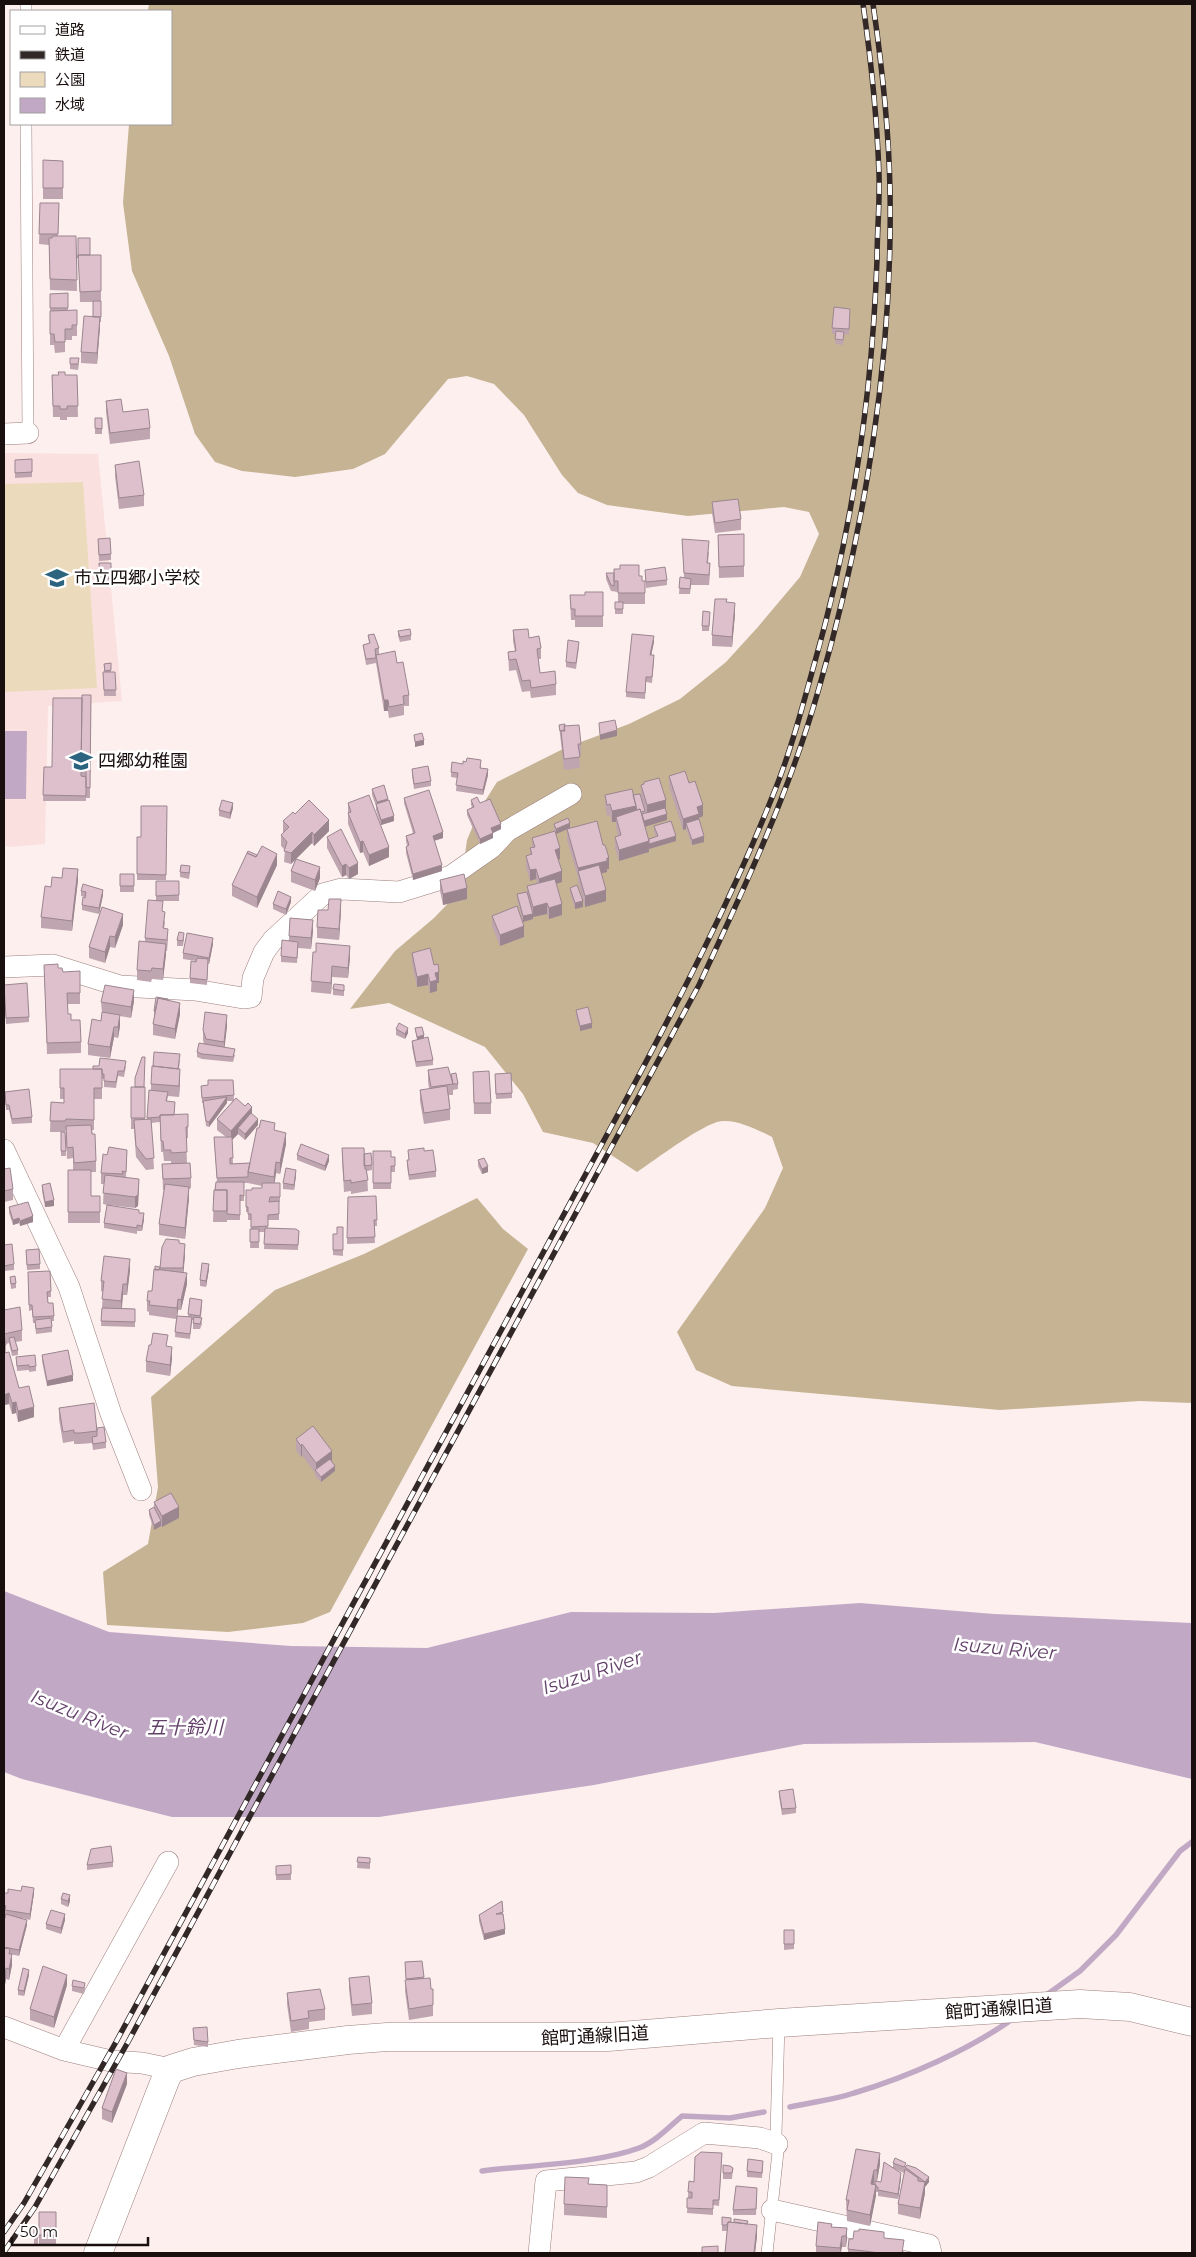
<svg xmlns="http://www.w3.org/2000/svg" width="1196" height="2257" viewBox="0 0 1196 2257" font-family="Montserrat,'Noto Sans JP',sans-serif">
<rect width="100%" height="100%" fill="#fcefee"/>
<path fill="#fae0de" d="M4,453L98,454L122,701L48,706L45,844L9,847L4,845Z"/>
<path fill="#ebdbbc" d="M83,482L97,688L4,692V484Z"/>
<path fill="#c5b393" d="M149,4H1192V1403L1140,1401L1000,1410L732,1386L696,1370L677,1332L765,1208L783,1168L772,1137C758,1130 733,1117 717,1122C694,1130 658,1158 637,1172L593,1143L543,1132L523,1094L485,1047L389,1003L350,1009L395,951L434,918L460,891L467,840L480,809L497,782L565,748L629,724L680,699L726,662L757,628L800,577L819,534L809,512L784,507L688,516L607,505L578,493L562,475L524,415L494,384L467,376L448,379L385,454L353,469L295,477L242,471L215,462L195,434L169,356L132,271L123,203L129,124H171V11H148Z
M477,1198L503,1229L528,1249L330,1612L303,1623L228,1632L107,1625L103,1572L148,1544L158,1487L151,1397L275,1290L364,1254Z"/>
<path fill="#c1a8c5" d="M4,731H27L26,799H4Z
M4,1591L109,1632L291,1646L427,1648L571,1612L714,1613L860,1603L994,1614L1192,1623V1779L1035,1742L804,1744L594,1785L379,1817H172L22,1779L4,1772Z"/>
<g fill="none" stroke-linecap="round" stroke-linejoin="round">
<path stroke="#c1a8c5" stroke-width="5.5" d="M1045,1996L1080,1971L1116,1935L1180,1851L1192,1842
M790,2107C811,2102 834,2100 854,2093C908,2077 969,2050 1014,2018
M482,2171C529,2165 596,2164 639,2148C655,2142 669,2127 682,2116L730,2118L764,2112"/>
<defs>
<path id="service" d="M26,4V11
M26,124L28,433
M767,2253L778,2152L776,2135L779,2023"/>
<path id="minor" d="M4,434L28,433
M4,967L53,965L120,986L195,990L243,998L251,997L253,978L264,952L273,940L323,894L342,889L399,892L451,876L491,848L507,831L571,794
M4,1150L69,1287L111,1414L141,1490
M4,2027L64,2050L111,2061L142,2063L171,2069
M64,2050L168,1862
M772,2210L929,2245L931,2253
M539,2253L546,2181L636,2172L649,2167L704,2133L760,2138L777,2144"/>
<path id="tertiary" d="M98,2253L166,2078L171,2069L193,2062L238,2054L348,2040L387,2037H608L779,2023L1080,2004L1130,2007L1192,2022"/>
</defs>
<use href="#service" stroke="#9d7f7d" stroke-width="12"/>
<use href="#minor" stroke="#9d7f7d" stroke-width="22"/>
<use href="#tertiary" stroke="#9d7f7d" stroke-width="29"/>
<use href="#service" stroke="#fff" stroke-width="11"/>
<use href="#minor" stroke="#fff" stroke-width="21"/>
<use href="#tertiary" stroke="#fff" stroke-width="28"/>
<defs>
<path id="rail" d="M4,2232L24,2203L116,2042L629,1094C681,996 732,898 773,795C790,754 802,708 814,665C852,532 872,398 877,260C877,231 880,202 879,174C877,117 871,60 863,4
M4,2252L35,2207L128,2042L699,985C744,889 790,791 819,688C865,530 893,357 890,191C889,129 882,66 873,4"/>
</defs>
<use href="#rail" stroke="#332828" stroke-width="5.5"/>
<use href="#rail" stroke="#fff" stroke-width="4" stroke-dasharray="11" stroke-linecap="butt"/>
</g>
<path fill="#bfa5af" d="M43,160L63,161V199H43Z
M40,203H59L58,236H76L77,291L50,290L49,245L39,244Z
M78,238L90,255L101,291V322H100L97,364L81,363V352L93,317V302H80Z
M68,293V311L77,310V336H72V340H65V352L55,353L54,345H50V294Z
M850,314L849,335L844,334L843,345L835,344L836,334H832V328Z
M70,364H79L78,370L70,369Z
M52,375H77L78,417H67V420H60V417H53Z
M106,401L123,412L150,428V439L110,444L106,412Z
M95,418H102V434H95Z
M32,459V477L15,478V460Z
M115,465L144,495V506L119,509L115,476Z
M712,502L741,519V530L715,533L712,513Z
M744,534V577L719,578L718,535Z
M98,539L111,554V560L99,561Z
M682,539L709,552L708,563L710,574L709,585H691L690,594H679L680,577L684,578Z
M99,563H111V583L100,584Z
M645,570L667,580V585L646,588Z
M606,573L639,576L642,581H645V604H623V614H615V602H618V592L611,591L606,579Z
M603,592V627H575V620H571L570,595H585Z
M727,602L735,614L732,647L712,646V635Z
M710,617L709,631H702V626Z
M513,630L529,638L541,648V659H538L540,673L556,684V695L531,698L530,691L522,692L516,670L509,671L508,652L515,651L513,641Z
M398,631L411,635V640L400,642L398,636Z
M368,635L379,648V654L397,663L409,695V706H404V715L389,718L388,711H384L376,663L366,665L363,645L369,643Z
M654,642L651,655L654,661L652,683L646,682L645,699L626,697V692Z
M579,647L576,669L566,667V662Z
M111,663V672H115L116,696H104L103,672H104V664Z
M91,695L90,798H86V801H43L44,767H52L82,698Z
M559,725L565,726L581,744V755H579L580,768L564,770Z
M463,764L481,765V768L488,775L483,795L456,791L457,778L451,777V772Z
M412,769L431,781V786L414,789L412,775Z
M669,776L689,783L703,816L699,818V819L704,842L692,845L686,829L683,830L669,787Z
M644,782L666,810L667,820L645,827L649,839L656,837L654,832V826L676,841L649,849V852L619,861L615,848V837L618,836L616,828V822H612L610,815L607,816L605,806V795H641V785H644Z
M372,789L388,801L394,821L381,825L376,810V806L372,795Z
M404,798L443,838L434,841L442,871L413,880L406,853V847L407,846L406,841V836L413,833L404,803Z
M471,800L480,803L501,829L493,833V838L480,844L467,815V810L472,807L471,805Z
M348,803L389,857L369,866L363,852L360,853L348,824Z
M167,806L166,880H137V837H141Z
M233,808L230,819L219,816V810Z
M295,814L329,831L314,846L312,843L296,859L320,878L315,891L291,882V871L295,860L291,864L284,862L285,850L281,846V835L283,833V821Z
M554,824L570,828L556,834L555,832L560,859L558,860L562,882L557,884L562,915L549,919L547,914L533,917V919L523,922L517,900V894L527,892V886L537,884L536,879L530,881L526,867V856L530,855V848L532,847V838L554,831Z
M567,829L609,869H607V872L601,873L606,901L585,907L578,882V877L567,840Z
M327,837L358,874L349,879L346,875L342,877L327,848Z
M257,855L277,865L257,908L232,896V885Z
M180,872H190L189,879L180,877Z
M120,874H134V892H120Z
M78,880L72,931L41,928V917L51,887Z
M440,880L467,899L443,905L440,891Z
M156,881H179V901H159L165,923L164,928L168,940L167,951H166L163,980L152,979L151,982L137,980V970L145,942V938L156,901Z
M570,888L583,907L575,909L570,893Z
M81,891L103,895L99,914L82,910V905L85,897L81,896Z
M291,902L286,915L273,909V904Z
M341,910L339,940L317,938V927Z
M492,916L524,937L500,946L492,926Z
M123,925L115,948L110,947L105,963L89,958V947Z
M313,931L311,949L298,948L297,963L281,962V956L289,941V936Z
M184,939L183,946H177V940Z
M213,944L209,964H208L207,985L190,983V978L196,961L183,959V953Z
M313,952L350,957L348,978L332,977L331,994L311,992Z
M412,953L439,983H437V991L430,993L428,985L417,987L412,964Z
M44,965L58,968L63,972L80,993V1004H67L68,1014L81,1042V1053L47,1054Z
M344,985V996L333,995V989Z
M4,990L29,1017V1022L6,1024Z
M168,1000L180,1014L175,1039L153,1035V1024L154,1017V1011Z
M134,1001L131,1018L120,1016V1026L118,1038L114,1037L110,1058L88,1055V1044L101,1021L102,1013L101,1002Z
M576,1010L592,1028L580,1031L576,1016Z
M227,1026L224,1047L235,1055L233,1062L202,1059L197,1057V1052L204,1044L203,1040V1030Z
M415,1028L424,1038L433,1060V1065L416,1067L412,1047V1041L417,1040Z
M396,1029L408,1033L405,1039L396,1035Z
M180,1060L179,1069L180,1080L179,1097L168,1096L167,1101L175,1108L174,1115L188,1127V1138H186L187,1163L191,1178V1188L189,1189V1198L185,1239L159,1235V1224L164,1190H163L162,1164H171V1161H164L163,1152H161L160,1122L151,1123L154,1169L146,1170L136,1157L134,1129H131V1087H145V1119H147L149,1090H151V1084Z
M99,1066H126L124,1077L118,1076L116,1088L104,1087V1079H102V1099H94V1130H92L96,1161V1172H91V1196H100V1223H68V1170H73V1158L67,1159L66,1130L65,1132H50L51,1102L64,1103V1099H60V1069H93Z
M428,1070L451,1076L458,1084V1089L453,1090V1095H449L450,1109V1120L424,1124L420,1101V1090L429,1089L428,1081Z
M473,1072L491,1103V1114H474Z
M233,1080L234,1100L252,1114L258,1125L245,1140L238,1134L232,1140L233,1164L250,1163L275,1131L286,1144L280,1174L276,1173L274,1183H280V1202H279V1220H268V1228L299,1231L298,1250L264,1249L265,1232H259V1248H250L251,1220H248V1212H246V1190H252L262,1188V1186L248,1183H244V1201H240V1220H227V1222H213L214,1190H215L217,1182L214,1137H226L217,1130V1119L233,1101H227V1103L209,1127L206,1126L203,1103H202L201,1086L208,1085Z
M495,1080L512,1093V1098L496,1099Z
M5,1092L32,1117V1123L12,1124L9,1110H6Z
M61,1132H65L66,1156H61Z
M342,1148L364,1154L372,1165V1170L367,1171L368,1191L351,1194V1191L344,1192L342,1159Z
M127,1150L126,1177L139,1189L138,1206L135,1208L109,1205L139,1213L144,1219L142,1231H137V1234L104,1228V1223L107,1205L103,1204L104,1184H101V1173L107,1155Z
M408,1150L424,1151L436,1171V1177L409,1180L407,1166V1160H409Z
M373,1151L391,1157H395V1172H391V1189H373Z
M297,1155L329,1161L325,1171L297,1160Z
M478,1160L488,1172L482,1174L478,1166Z
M4,1169L13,1189V1200L4,1202Z
M296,1175L294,1190L283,1189V1183Z
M42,1185L54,1206L45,1207L42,1191Z
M376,1196L377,1226H374L375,1243L347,1244V1238Z
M9,1207L33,1222L20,1226L19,1223L13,1225L9,1213Z
M343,1227V1256L333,1255V1234H337Z
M179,1243L185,1255L183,1272L187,1284L181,1310H178L177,1316L188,1317V1314L202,1305L201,1318L202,1324L200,1329H193V1320H192L190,1339L175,1337L176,1319L149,1315V1312L147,1311V1301L160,1270L162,1247Z
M4,1245L14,1264V1270L4,1271Z
M26,1250L40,1264V1269L27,1270Z
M209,1269L206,1287L200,1286V1280Z
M130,1270L127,1295H123L122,1308L135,1309V1327L101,1326L102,1308L103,1292L101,1291V1281Z
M28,1272L51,1291V1297H48V1303L54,1316V1321H52V1332L36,1334L35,1323H33L32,1310L29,1311Z
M10,1277L16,1283V1288L11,1289Z
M4,1310L22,1330V1341L15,1342L18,1350V1355L12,1356L9,1343L6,1344V1353L19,1388L34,1417L18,1422L16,1413L12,1414L9,1404L4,1405Z
M168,1347L172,1358L170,1376L146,1372V1361Z
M42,1355L73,1381L47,1386L42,1361Z
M16,1357L36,1366V1371L29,1372V1370L17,1371Z
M59,1408L97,1428L106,1442V1448L93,1450L92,1443L80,1444H74V1441L63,1443L59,1419Z
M296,1439L332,1461L335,1471L321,1482L315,1476V1473L302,1455L301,1457L296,1450Z
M154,1502L179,1518L154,1530L149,1515V1510L154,1508Z
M779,1791L796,1808V1813L782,1815L779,1796Z
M358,1857L370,1858V1869L357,1868Z
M113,1862V1867L87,1870V1865Z
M291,1865V1880H276V1866Z
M4,1893H34L30,1920L22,1918L27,1925L19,1956L10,1954L12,1965L9,1980L6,1979L4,1990V1921L5,1916V1911H4Z
M61,1899L70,1901L68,1907L61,1904Z
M502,1901L505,1934L484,1940L479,1921V1915Z
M65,1920L61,1934L46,1929V1924Z
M784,1930H794V1949L784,1950Z
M422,1961L424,1978L431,1989H433V2016L409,2020L405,1991L406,1980L405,1962Z
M29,1975L24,1996L18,1995V1990Z
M349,1978L372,2003V2014L352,2016L349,1989Z
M67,1985L54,2028L30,2020V2009Z
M72,1986L85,1988L84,1994L72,1991Z
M287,1993L325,2009V2020L309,2022V2029L291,2032L287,2004Z
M193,2028L208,2042V2047L194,2045Z
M127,2084L112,2123L102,2119V2108Z
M856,2149L880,2164L877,2181L881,2182L893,2168V2163L906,2167L929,2182L925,2187V2193L920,2219L898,2214V2204L904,2173L895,2169L901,2178L898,2199L878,2196V2192H876L870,2226L847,2221L846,2200Z
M722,2153L719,2206L713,2205V2215L687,2213L689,2181L694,2182Z
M763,2166L762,2178L747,2177V2171Z
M733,2168L732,2179H723V2173Z
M589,2184L607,2185V2218L564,2215V2204Z
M757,2194L756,2215H733V2210Z
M39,2212H56V2246H39Z
M722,2217L731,2222L748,2224L757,2236L755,2253H725L727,2231H722Z
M34,2227H38V2244H34Z
M832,2227L847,2228L846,2247H842L841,2253H816V2246Z
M884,2238L904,2251L903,2253H848V2249L853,2239Z"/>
<path fill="#9b868f" d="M100,317V328L97,364V353Z
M735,603V614L732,647V637Z
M654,636V642L650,661V655Z
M384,700H388V711H384Z
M617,730V736L600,740V735Z
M424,740V745L415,747V742Z
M488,769V775L483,795V790Z
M388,799V804L377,806V802Z
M666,800V811L647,816V805Z
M233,803V808L230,819V813Z
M703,805V816L699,818V825L686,823V829L683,830V819L697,807Z
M636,806V817H616V822H612V811Z
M667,814V820L644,827V821Z
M394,816V821L381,825V820Z
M329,820V831L314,846V835Z
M570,823V828L556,834V829Z
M501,824V829L491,834V828Z
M312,832V843L291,864V853Z
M443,832V838L433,841V836Z
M493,833V838L480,844V839Z
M676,836V841L649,849V852L619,861V850L649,841Z
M704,836V842L692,845V840Z
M363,841V852L360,853V842Z
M389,847V857L369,866V855Z
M560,848V859L555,861V850Z
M277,854V865L257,908V897Z
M607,858H609V869H607V872L580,879L578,873V868Z
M358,863V874L349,879V868Z
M346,864V875L342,877V866Z
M442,865V871L413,880V874Z
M320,867V878L315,891V880Z
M78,869V880L72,931V921Z
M536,869V879L530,881V870Z
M562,871V882L539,889V879Z
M467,888V899L443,905V894Z
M103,890V895L99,914V908Z
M606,890V901L585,907V896Z
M291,897V902L286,915V909Z
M341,899V910L339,940V929Z
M583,901V907L575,909V903Z
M547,903V914L533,917V919L523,922V916L533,914V907Z
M562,904V915L549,919V908Z
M123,914V925L115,948V937Z
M313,920V931L311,949V938Z
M524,926V937L500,946V935Z
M110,936V947L105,963V952Z
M213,938V944L209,964V958Z
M166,944V955L163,980V969Z
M350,946V957L348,978V968Z
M332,966V977L331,994V983Z
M439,972V983H437V991L430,993V982L435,973Z
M428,974V985L417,987V977Z
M134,990V1001L131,1018V1007Z
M180,1003V1014L175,1039V1029Z
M120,1015V1026L118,1038V1027Z
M227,1015V1026L224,1053V1042Z
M592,1023V1028L580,1031V1026Z
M114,1027V1037L110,1058V1047Z
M408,1028V1033L405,1039V1034Z
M424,1035V1041L417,1043V1037Z
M180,1069V1080L179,1097V1086Z
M227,1097V1103L209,1127V1122Z
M252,1107V1118L238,1128V1134L231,1141V1131Z
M258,1119V1125L245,1140V1134Z
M286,1133V1144L280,1174V1163Z
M329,1155V1161L325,1171V1166Z
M276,1162V1173L274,1188V1177Z
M488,1166V1172L482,1174V1169Z
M296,1170V1175L294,1190V1185Z
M139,1179L138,1206L135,1208V1197Z
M189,1187V1198L185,1239V1228Z
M54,1200V1206L45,1207V1202Z
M144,1213V1219L142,1231V1226Z
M33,1216V1222L20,1226V1221Z
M19,1218V1223L13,1225V1220Z
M185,1244V1255L183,1279V1268Z
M130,1259V1270L127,1295V1284Z
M209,1264V1269L206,1287V1281Z
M187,1273V1284L181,1310V1300Z
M123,1284V1295L121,1312V1301Z
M178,1299V1310L177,1319V1308Z
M172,1347V1358L170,1376V1365Z
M73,1375V1381L47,1386V1381Z
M9,1393V1404L4,1405V1395Z
M16,1402V1413L12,1414V1403Z
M34,1407V1417L18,1422V1411Z
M302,1444V1455L301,1457V1446Z
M332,1451V1462L316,1471V1463Z
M335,1466V1471L321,1482V1477Z
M179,1507V1518L162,1527V1516Z
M161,1521V1526L154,1530V1525Z
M34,1888V1893L30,1920V1914Z
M70,1895V1901L68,1907V1901Z
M65,1914V1920L61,1934V1928Z
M27,1920V1925L19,1956V1950Z
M505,1929V1934L484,1940V1934Z
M12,1954V1965L9,1980V1969Z
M6,1968V1979L4,1990V1979Z
M29,1970V1975L24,1996V1991Z
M67,1975V1985L54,2028V2017Z
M127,2073V2084L112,2123V2112Z
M880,2153V2164L877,2181V2170Z
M874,2170V2181L871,2195V2184Z
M901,2173V2178L898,2199V2194Z
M929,2177V2182L925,2187V2182Z
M925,2182V2193L920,2219V2208Z
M876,2185V2196L870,2226V2215Z
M757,2225V2236L755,2253H754Z
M847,2228V2239L846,2247V2236Z
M842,2236V2247L840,2253V2248Z"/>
<path fill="#dec0cc" stroke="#9b868f" d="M43,160L63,161V188H43Z
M40,203H59L58,234H39Z
M53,236H76L77,280L50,279L49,238H52Z
M78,238H90V255H78V258Z
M78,255H101V291L80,292Z
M68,293V308H50V294Z
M93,301H101V317H93Z
M834,307L850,309L849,329L832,328Z
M77,310V325H72V329H65V342H55L54,334H50V311Z
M84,316L100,317L97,353L81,352Z
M836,331L844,332L843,340L835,339Z
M70,358H79L78,364H70Z
M58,372H65V375H77L78,406H67V409H60V406H53L52,375H59Z
M121,399L123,412L148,409L150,428L110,433L106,401Z
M95,418H102V429L95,428Z
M32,459V472L15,473V460Z
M139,461L144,495L119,498L115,465Z
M738,499L741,519L715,523L712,502Z
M744,534V566L719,567L718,535Z
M110,538L111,554L99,555L98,539Z
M682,539L709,541L707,563H710L709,575L684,573Z
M99,563H111V578H100Z
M620,565H639V576H642V581H645V593H618V581H614V569H620Z
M665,567L667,580L646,582L645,570Z
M606,573H614V586L611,585Z
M680,577L691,579L690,589L679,588Z
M585,592H603V616H575V609H571L570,595H585Z
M715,599H727L726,602L735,603L732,637L712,635Z
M615,602H623V609H615Z
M703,611L710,612L709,626H702Z
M410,629L411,635L400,637L398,631Z
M528,629L529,638L539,636L541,648L537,649L540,673L555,671L556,684L531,688L530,680L522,681L516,659L509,660L508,652L516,651L513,630Z
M374,634L379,648L375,649L376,658L366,659L363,645L370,643L368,635Z
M632,634L654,636L650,655H654L652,677H646L645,693L626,692Z
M568,640L579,642L576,663L566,662Z
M395,651L397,663L403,662L409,695L403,696L404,704L389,707L388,700H384L376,655Z
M111,663V670L105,671L104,664Z
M103,672H115L116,690H104Z
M82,695H91L90,788L86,787V771H81Z
M53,698H82L81,776L86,777V796L43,795L44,767H52Z
M615,720L617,730L600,735L599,723Z
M565,724L564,730L560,731L559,725Z
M579,725L581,744H578L580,757L564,759L561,731H565L564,726Z
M422,733L424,740L415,742L414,735Z
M467,758L481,760L480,768L488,769L483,790L456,785L458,773L451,772L452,762L463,764V761L466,762Z
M428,766L431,781L414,784L412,769Z
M685,771L689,783L695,781L703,805L697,807L699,814L683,819L669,776Z
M659,778L666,800L647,805L641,785L644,784V782Z
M384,785L388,799L377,802L372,789Z
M632,789L636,806L612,811L610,804L607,805L605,795Z
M429,790L443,832L433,836L442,865L413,874L406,847L409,845L406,836L415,833L404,798Z
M640,794L645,811L641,812L640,809L637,810L633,795Z
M369,795L389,847L369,855L363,841L360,842L348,813L351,812L348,803Z
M477,797L480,803L490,799L501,824L491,828L493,833L480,839L467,810L474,807L471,800Z
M222,800L233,803L230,813L219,810Z
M309,800L329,820L314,835L312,832L291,853L284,851L287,842L281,835L289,827L283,821L293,812L295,814Z
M389,800L394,816L381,820L376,804Z
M141,806H167L166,875L137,874V837H141Z
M665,808L667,814L644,821L642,814Z
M640,809L649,841L619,850L615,837L621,835L616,817Z
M568,818L570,823L556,829L554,824Z
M699,819L704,836L692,840L686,823Z
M597,821L603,845H605L609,858H607V861L578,868L567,829Z
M671,821L676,836L649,844V839L658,836L654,826Z
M341,829L358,863L349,868L346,864L342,866L327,837Z
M555,831L560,848L555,850L562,871L539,879L536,869L530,870L526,856L532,854L530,848L535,847L532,838Z
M262,846L277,854L257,897L232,885L247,853L256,857Z
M248,851L257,855L256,857L247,853Z
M296,859L320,867L315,880L291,871Z
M181,865L190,866L189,873L180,872Z
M599,865L606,890L585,896L578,871Z
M63,868L78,869L72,921L41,917L45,886L51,887L52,877L62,878Z
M120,874H134V886H120Z
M464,874L467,888L443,894L440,880Z
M555,879L562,904L549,908L547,903L533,907L527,886Z
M156,881H179V895L156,896Z
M83,884L103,890L99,908L82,905L83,897L85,898L86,892L81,891Z
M577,885L583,901L575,903L570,888Z
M278,891L291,897L286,909L273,904Z
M527,892L533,914L523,916L517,894Z
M329,899H341L339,929L317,927L318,910H328Z
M148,900L163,901L162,911L165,912L163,928L168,929L167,940L145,938Z
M517,906L524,926L500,935L492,916Z
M102,907L123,914L115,937L110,936L105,952L89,947Z
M290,918L313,920L311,938L289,936Z
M179,932L184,933L183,941L177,940Z
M187,933L213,938L209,958L183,953Z
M282,940L298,942L297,958L281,956Z
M139,941L166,944L163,969L152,968L151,971L137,970Z
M316,943L350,946L348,968L332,966L331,983L311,981L313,952H316Z
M430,948L434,965L438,964L439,972L435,973L437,980L430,982L428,974L417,977L412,953Z
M197,958L208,959L207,980L190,978L191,961L196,962Z
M58,964V968H62L63,972L80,971V993H67L68,1014H71V1020H80L81,1042L47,1043L44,965Z
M27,983L29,1017L6,1018L4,985Z
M334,984L344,985V991L333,989Z
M105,985L134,990L131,1007L101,1002Z
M156,997L168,999V1000L158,998L155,1011H154Z
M158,998L180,1003L175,1029L153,1024Z
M588,1007L592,1023L580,1026L576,1010Z
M102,1012L120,1015L118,1027H114L110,1047L88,1044L92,1019L101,1021Z
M205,1012L227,1015L224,1042L206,1039L203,1030Z
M399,1023L408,1028L405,1034L396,1029Z
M422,1027L424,1035L417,1037L415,1028Z
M428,1037L433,1060L416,1062L412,1041Z
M199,1043L235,1049L233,1057L202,1054L197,1052Z
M154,1052L180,1054L178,1069L153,1066Z
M142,1057H145L144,1087H135V1078Z
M100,1058L126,1061L124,1071H118L116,1082L104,1081V1074H102V1069H93V1066H99Z
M152,1066L180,1069L179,1086L151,1084Z
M448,1067L453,1084L431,1087L428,1070Z
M60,1069H102V1088H94V1120L66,1119L65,1121H50L51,1102L64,1103V1088H60Z
M489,1071L491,1103H474L473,1072Z
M456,1073L458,1084H453L451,1074Z
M511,1073L512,1093L496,1094L495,1074Z
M208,1080H233L234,1095L202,1098L201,1086L208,1085Z
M447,1086L450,1109L424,1113L420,1090Z
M131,1087H145V1118H131Z
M29,1089L32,1117L12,1119L9,1105H6L5,1092Z
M149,1090L168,1092L166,1101L175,1102L174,1115H160V1117L147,1118Z
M227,1097L209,1122L206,1121L203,1101Z
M236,1098L245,1106L248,1103L252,1107L231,1131L217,1119Z
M251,1113L258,1119L245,1134L238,1128Z
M188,1114V1127H186L187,1152L171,1153V1150H164L163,1141H161L160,1115Z
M151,1119L154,1158L146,1159L136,1146L134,1120Z
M261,1120L275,1123L274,1130L286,1133L280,1163L276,1162L274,1177L248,1172L257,1128H259Z
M91,1125L92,1134H95L96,1161L74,1163L73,1147L67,1148L66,1126Z
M61,1132H65L66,1151H61Z
M214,1137H232L233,1158H230V1164L250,1163L248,1172V1177L217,1178Z
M301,1144L329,1155L325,1166L297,1155Z
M109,1147L127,1150L126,1172L122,1171L123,1174L101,1173L103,1154L107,1155Z
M342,1148H364L365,1169H366L368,1180L351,1183V1180L344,1181Z
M424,1148V1151L433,1150L436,1171L409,1175L407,1160H409L408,1150Z
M373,1151H391V1157H395V1166H391V1183H373Z
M371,1153L372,1165L364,1166V1154Z
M484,1158L488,1166L482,1169L478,1160Z
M190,1163L191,1178L163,1179L162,1164Z
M10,1168L13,1189L4,1191V1169Z
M286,1168L296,1170L294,1185L283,1183Z
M68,1170H91V1196H100V1212H68Z
M105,1175L139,1179L138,1195L135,1197L103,1193Z
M216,1182H244V1196L240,1195V1215L227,1214V1190H215Z
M50,1183L54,1200L45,1202L42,1185Z
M262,1183H280V1197H270L269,1202L279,1201V1214L268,1215V1226L251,1227V1214H248V1207H246V1190H252V1188H262Z
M165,1184L189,1187L185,1228L159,1224Z
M214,1190H227V1211H213Z
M376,1196L377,1220H374L375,1237L347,1238L348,1197Z
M28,1202L33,1216L20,1221L19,1218L13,1220L9,1207Z
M107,1205L139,1210V1213H144L142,1226L137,1225V1228L104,1223Z
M337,1227H343V1250H333V1234H337Z
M265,1228L296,1229L299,1231L298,1245L264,1244Z
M250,1229H259V1242H250Z
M166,1239L179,1240V1243L185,1244L183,1268H160L162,1247Z
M12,1244L14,1264L4,1266V1245Z
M39,1249L40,1264L27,1265L26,1250Z
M104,1256L130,1259L127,1284H123L121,1301L102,1299L104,1281H101Z
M202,1263L209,1264L206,1281L200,1280Z
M155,1266L160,1267L159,1270H155Z
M154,1269L187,1273L181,1300L178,1299L177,1308L149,1305L150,1301H147L148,1291H152Z
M50,1271L51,1291L47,1292L48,1303H53L54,1316L33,1317L32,1305H29L28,1272Z
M15,1276L16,1283L11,1284L10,1277Z
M190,1298L202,1300L200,1316L188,1314Z
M20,1307L22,1330L4,1334V1310Z
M102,1308L135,1309V1322L101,1321Z
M177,1316L192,1317L190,1334L175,1332Z
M194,1317L202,1318L200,1324L193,1323Z
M51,1318L52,1327L36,1329L35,1320Z
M153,1333L168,1335L166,1346L172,1347L170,1365L146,1361L149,1345H151Z
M4,1334L6,1345H4Z
M14,1337L18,1350L12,1351L9,1338Z
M68,1350L73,1375L47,1381L42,1355Z
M9,1352L19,1388L29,1386L34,1407L18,1411L16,1402L12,1403L9,1393L4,1395V1353Z
M35,1355L36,1366L29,1367V1365L17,1366L16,1357Z
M94,1403L97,1431L80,1433H74V1430L63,1432L59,1408Z
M313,1426L332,1451L316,1463L302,1444L301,1446L296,1439Z
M104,1427L106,1442L93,1444L92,1437L97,1436V1428Z
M330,1459L335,1466L321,1477L315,1470Z
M171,1493L179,1507L162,1516L154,1502Z
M154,1507L161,1521L154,1525L149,1510Z
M793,1789L796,1808L782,1809L779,1791Z
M111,1846L113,1862L87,1865L91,1849Z
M358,1857L370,1858V1863L357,1862Z
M291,1865V1874L276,1875V1866Z
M22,1886L34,1888L30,1914L5,1910L6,1906L4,1905V1893H8V1889L21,1891Z
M63,1893L70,1895L68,1901L61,1899Z
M502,1901L503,1912L496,1914H503L505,1929L484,1934L479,1915Z
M51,1910L65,1914L61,1928L46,1924Z
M6,1914L27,1920L19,1950L4,1947V1921Z
M784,1930H794V1944H784Z
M4,1948L10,1949L9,1954H12L9,1969L6,1968L4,1979Z
M422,1961L424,1977L406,1979L405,1962Z
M43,1966L67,1975L54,2017L30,2009Z
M23,1968L29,1970L24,1991L18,1990Z
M369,1976L372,2003L352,2005L349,1978Z
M430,1978L431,1989H433V2005L409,2009L405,1980Z
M73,1980L85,1983L84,1988L72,1986Z
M320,1989L325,2009L308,2011L309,2018L291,2021L287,1993Z
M207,2027L208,2042L194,2040L193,2028Z
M116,2069L127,2073L112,2112L102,2108Z
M856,2149L880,2153L877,2170H874L871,2184L876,2185L870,2215L847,2210L849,2200H846Z
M701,2152L722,2153L719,2200H713V2209L687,2208V2198H692V2192H688L689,2181L694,2182L695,2157Z
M895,2158L906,2163L904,2167L893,2163Z
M748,2159L763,2161L762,2173L747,2171Z
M884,2162L901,2173L898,2194L878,2190V2187H876V2185L875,2184V2181L881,2182Z
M723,2165L730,2166L733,2168L732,2173H723Z
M907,2165L916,2168L929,2177L925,2182L905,2167Z
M905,2169L918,2178V2181L925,2182L920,2208L898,2204Z
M565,2177L589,2178L588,2184L607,2185V2207L564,2204Z
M736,2186L757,2188L756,2209L733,2210Z
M39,2212H56V2235H39Z
M722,2217L731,2218V2222H728L727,2225H722Z
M734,2219L748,2221L747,2224L734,2222Z
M728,2222L757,2225L754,2253H725Z
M818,2222L832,2224L831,2227L847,2228L846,2236H842L840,2248L816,2246Z
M34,2227H38V2238H34Z
M859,2229L884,2232V2238L904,2240L902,2253H880L848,2249L849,2239H853L854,2231H859Z
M718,2246V2253H702V2247Z"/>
<defs>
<symbol id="school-bare" viewBox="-9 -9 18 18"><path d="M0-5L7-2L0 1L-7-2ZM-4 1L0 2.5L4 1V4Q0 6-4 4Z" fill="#2c647f" stroke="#fff" stroke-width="2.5" paint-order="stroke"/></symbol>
</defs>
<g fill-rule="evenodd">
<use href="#school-bare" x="41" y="562" width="32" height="32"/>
<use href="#school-bare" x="65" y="745" width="32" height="32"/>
</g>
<g text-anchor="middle" stroke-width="5" stroke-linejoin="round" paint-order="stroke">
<g font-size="18" fill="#1a0f0f" stroke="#fff" text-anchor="start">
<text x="74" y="584">市立四郷小学校</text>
<text x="98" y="767">四郷幼稚園</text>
</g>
<g font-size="18" fill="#1a0f0f" stroke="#fff">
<text transform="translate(999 2009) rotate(-4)" y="6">館町通線旧道</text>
<text transform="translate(595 2036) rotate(-3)" y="6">館町通線旧道</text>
</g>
<g font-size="19" font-style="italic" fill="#64416a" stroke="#fff">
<text transform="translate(1005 1648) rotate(5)" y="7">Isuzu River</text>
<text transform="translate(592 1672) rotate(-18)" y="7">Isuzu River</text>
<text transform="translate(80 1714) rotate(22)" y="7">Isuzu River</text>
<text x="185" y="1734">五十鈴川</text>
</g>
</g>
<rect width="1196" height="2257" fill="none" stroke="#1a0f0f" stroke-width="10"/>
<rect x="10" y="10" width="162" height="115" fill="#ffffff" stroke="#a39f9f"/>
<rect x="20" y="26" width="25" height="8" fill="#ffffff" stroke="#a39f9f"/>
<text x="55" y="35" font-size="15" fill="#1a0f0f">道路</text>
<rect x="20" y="51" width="25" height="8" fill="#332828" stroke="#a39f9f"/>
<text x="55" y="60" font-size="15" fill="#1a0f0f">鉄道</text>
<rect x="20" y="72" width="25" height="15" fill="#ebdbbc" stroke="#a39f9f"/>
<text x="55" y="85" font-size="15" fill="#1a0f0f">公園</text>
<rect x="20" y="98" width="25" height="15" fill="#c1a8c5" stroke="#a39f9f"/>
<text x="55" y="110" font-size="15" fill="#1a0f0f">水域</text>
<path d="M12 2237v8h136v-8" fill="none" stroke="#1a0f0f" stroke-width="2.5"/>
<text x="20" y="2237" font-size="15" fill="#1a0f0f" stroke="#ffffff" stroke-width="4" paint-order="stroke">50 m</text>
</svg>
